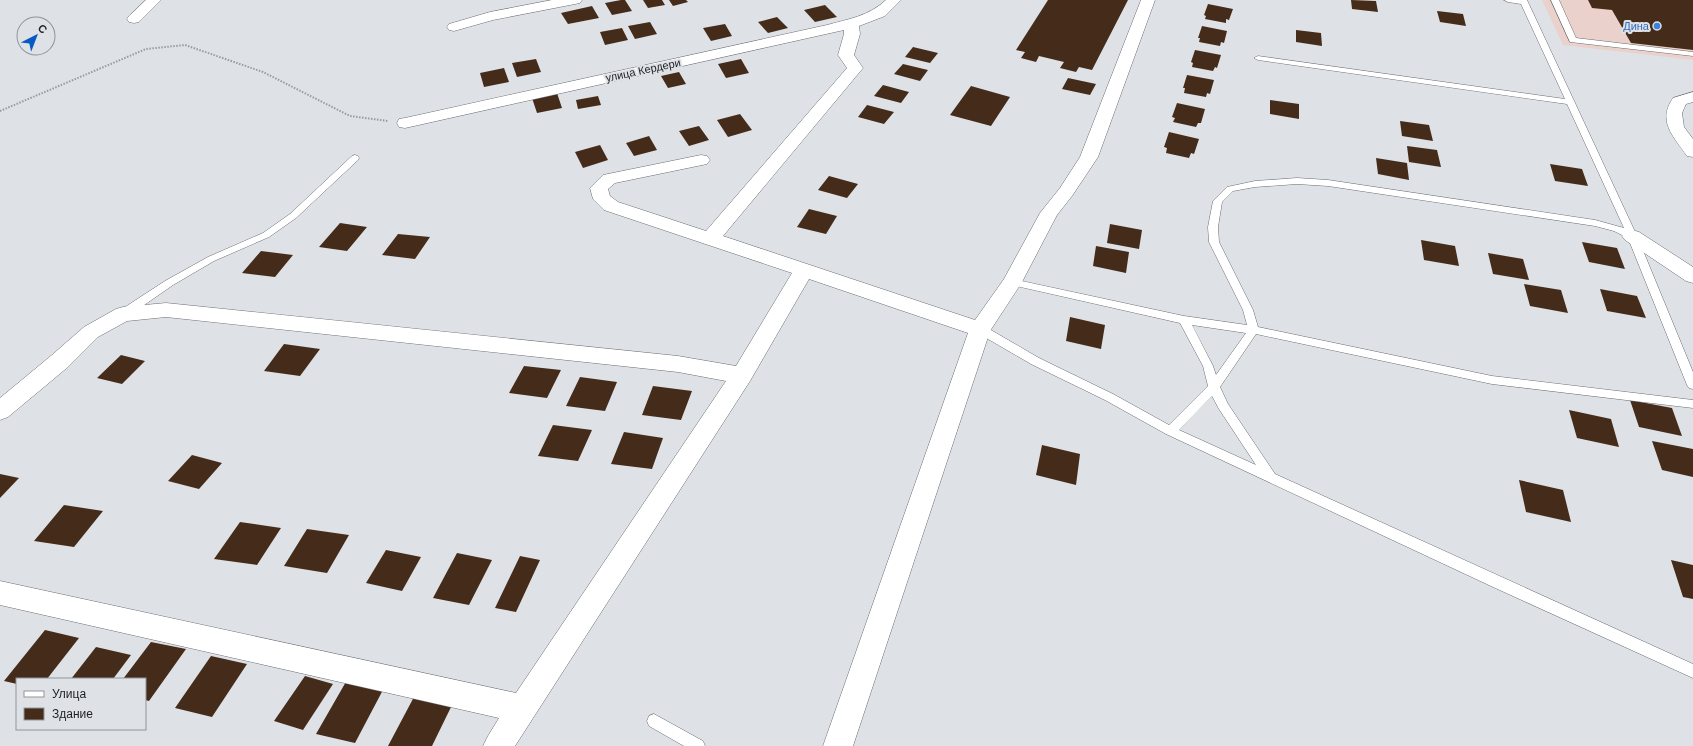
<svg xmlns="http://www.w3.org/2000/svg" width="1693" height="746" viewBox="0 0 1693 746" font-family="Helvetica,sans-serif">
<rect width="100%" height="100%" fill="#dee2e7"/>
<path fill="#ebd1cb" d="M1542,0H1693V60L1563,45Z"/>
<path fill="#452c1a" d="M621,0H625L632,11L612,15L605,3Z
M643,0H662L665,5L648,8Z
M669,0H686L688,2L673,6Z
M1048,0H1128L1092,70L1079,67L1076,72L1060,68L1064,62L1039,56L1036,62L1021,58L1025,52L1016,50Z
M1351,0L1376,1L1378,12L1352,9Z
M1588,0H1693V50L1631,43L1612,10L1592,8Z
M1208,4L1233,9L1229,20L1226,19V23L1205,19L1206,16L1204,15Z
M825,5L837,17L815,22L804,10Z
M592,6L599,18L568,24L561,13Z
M1437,11L1463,14L1466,26L1440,22Z
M777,17L788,28L768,33L758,22Z
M650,22L657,34L635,39L628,26Z
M725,24L732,36L711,41L703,28Z
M1202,26L1227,31L1224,43L1221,42L1220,46L1199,42L1200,38H1198Z
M622,28L628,40L605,45L600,32Z
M1296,30L1321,33L1322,46L1296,42Z
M913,47L938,53L930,63L905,57Z
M1195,50L1221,55L1217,68L1215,67L1213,71L1192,67L1193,63L1191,62Z
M536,59L541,72L517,77L512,63Z
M741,59L749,73L726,78L718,64Z
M903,64L928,70L920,81L894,74Z
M504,68L509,82L484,87L480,73Z
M679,72L686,84L668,88L661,76Z
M1187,75L1214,80L1210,94L1207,93L1206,97L1184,93L1185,88H1183Z
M1068,78L1096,84L1090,95L1062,89Z
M883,85L909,92L901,103L874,96Z
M971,86L1010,97L991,126L950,115Z
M557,93L562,108L537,113L532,98Z
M598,96L601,105L578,109L576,100Z
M1270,100L1299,104V119L1270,114Z
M1177,103L1205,109L1201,123H1198L1196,127L1173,122L1175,118L1172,117Z
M867,105L894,112L884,124L858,117Z
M740,114L752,130L728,137L717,120Z
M1400,121L1429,125L1433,141L1402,136Z
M699,126L709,140L689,146L679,131Z
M1169,132L1199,139L1194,154L1191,153L1189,158L1166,153L1167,148L1164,147Z
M649,136L657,150L634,156L626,143Z
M600,145L608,160L583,168L575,152Z
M1407,146L1437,150L1441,167L1409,162Z
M1376,158L1407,163L1409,180L1378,174Z
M1550,164L1582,169L1588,186L1555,181Z
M829,176L858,184L847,198L818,190Z
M809,209L837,216L826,234L797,227Z
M340,223L367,227L347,251L319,247Z
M1110,224L1142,230L1139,249L1107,243Z
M398,234L430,237L415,259L382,255Z
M1421,240L1455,246L1459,266L1424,260Z
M1582,242L1617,248L1625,269L1589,262Z
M1096,246L1129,252L1126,273L1093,266Z
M261,251L293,255L275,277L242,273Z
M1488,253L1523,259L1529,280L1493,274Z
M1524,284L1561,290L1568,313L1530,306Z
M1600,289L1637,296L1646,318L1607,311Z
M1070,317L1105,325L1101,349L1066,341Z
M284,344L320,349L300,376L264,371Z
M121,355L145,361L122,384L97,378Z
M524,366L561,370L547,398L509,393Z
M580,377L617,382L605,411L566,406Z
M653,386L692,391L681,420L642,415Z
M1630,400L1672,408L1682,436L1639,427Z
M1569,410L1611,419L1619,447L1577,438Z
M553,425L592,430L578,461L538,456Z
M624,432L663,438L652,469L611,464Z
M1652,441L1693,449V477L1662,470Z
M1042,445L1080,454L1076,485L1036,475Z
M192,455L222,463L199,489L168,481Z
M0,474L19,478L0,498Z
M1519,480L1563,490L1571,522L1526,512Z
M64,505L103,511L74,547L34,541Z
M240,522L281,528L257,565L214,559Z
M307,529L349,535L327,573L284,566Z
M386,550L421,557L402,591L366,583Z
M457,553L492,560L469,605L433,598Z
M520,556L540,560L516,612L495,608Z
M1671,560L1693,565V599L1683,597Z
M45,630L79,638L47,679H17V684L4,681Z
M151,642L186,649L149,701L145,700V679H123Z
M96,647L131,655L113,679H71Z
M211,656L247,664L212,717L175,708Z
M305,676L333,684L303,730L274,721Z
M347,680L384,688L355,743L316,734Z
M415,695L453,703L432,746H388Z"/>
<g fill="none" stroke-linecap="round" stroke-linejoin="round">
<defs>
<path id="service" d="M1504,0H1527L1637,236L1693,372V389L1689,388L1687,385L1628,238L1614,231L1595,226L1328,186L1297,184L1255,187L1233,191L1222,202L1218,227L1219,242L1253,310L1258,327L1492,376L1693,400V408L1492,384L1256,334L1220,387L1228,404L1275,474L1693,664V678L1493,587L1166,434L1105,400L1031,364L976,332L975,329L976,326H984L1039,358L1113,394L1169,425L1208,386L1203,366L1180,323L1012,285L1007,282L1008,280L1012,279L1184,316L1247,325L1243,310L1209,242L1208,227L1213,201L1227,187L1255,181L1297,178L1328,180L1595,220L1624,228L1567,104L1258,60L1254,58L1258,56L1565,99L1521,4L1508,2ZM1192,325L1246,333L1216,375L1213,366ZM1212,396L1219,409L1256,465L1179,430Z
M1551,0H1559L1576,38L1693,52V56L1570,42Z
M355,155L358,156L359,158L358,160L296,218L269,237L214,261L173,285L127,317H119L118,314L119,311L165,281L208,257L263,233L290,214L352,156Z
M654,714L703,741L705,746H684L649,726L647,721L649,716Z"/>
<path id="minor" d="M146,0H161L139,22L134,23L129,22L127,19L129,16Z
M552,0H582L580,3L575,4L493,20L454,31L449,30L447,27L449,24L490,12Z
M886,0H901L885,16L859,26L860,34L854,55L863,68L723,236L975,320L1004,279L1040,213L1060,188L1080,157L1141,0H1155L1098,157L1072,196L1057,215L1022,282L990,331L853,746H823L968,333L809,279L750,381L515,746H483L488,736L499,718L0,605V581L516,693L726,381L678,372L166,317L127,321L98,337L68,367L8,417L0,420V398L52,355L84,327L116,309L123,307L166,303L678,356L736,366L792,273L604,210L593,199L590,188L603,175L701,155L707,156L710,160L707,164L615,183L608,189L610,196L618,202L706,231L847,68L838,55L844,34V30L405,128L399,127L397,123L399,119L405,118L827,25C849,19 869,16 886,0Z
M1693,92V102L1686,104L1682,113L1684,127L1693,139V157L1687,156C1673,136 1657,121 1673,98Z
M1632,230L1639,232L1693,267V283L1686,281L1625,240L1622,236L1625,232Z"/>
</defs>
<use href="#service" stroke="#696c71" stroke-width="1"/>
<use href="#minor" stroke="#696c71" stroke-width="1"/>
<path stroke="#979a9e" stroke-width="2" stroke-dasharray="1.5 1.5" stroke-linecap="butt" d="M0,111L146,49L185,45L263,72L350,116L388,121"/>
<use href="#service" fill="#fff" fill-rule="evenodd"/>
<use href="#minor" fill="#fff" fill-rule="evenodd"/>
</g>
<circle fill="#3f7fe0" stroke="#dee2e7" stroke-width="1.5" cx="1657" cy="26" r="4"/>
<g text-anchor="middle" stroke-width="4" stroke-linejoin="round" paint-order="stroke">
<g font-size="11" fill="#366cbe" stroke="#dee2e7" text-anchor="end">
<text x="1649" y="30">Дина</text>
</g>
<g font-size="11" fill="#1d1e20" stroke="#dee2e7">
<text transform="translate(643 70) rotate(-12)" y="4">улица Кердери</text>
</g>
</g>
<rect x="16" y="678" width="130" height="52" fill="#dee2e7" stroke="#919497"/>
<rect x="24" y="691" width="20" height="6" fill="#ffffff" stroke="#919497"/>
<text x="52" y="698" font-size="12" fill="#1d1e20">Улица</text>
<rect x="24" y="708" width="20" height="12" fill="#452c1a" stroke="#919497"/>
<text x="52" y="718" font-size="12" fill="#1d1e20">Здание</text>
<g transform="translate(36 36) rotate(42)"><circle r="19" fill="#dee2e7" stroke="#919497"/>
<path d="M0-3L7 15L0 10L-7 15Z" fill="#0759c3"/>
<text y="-6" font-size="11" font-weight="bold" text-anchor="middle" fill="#1d1e20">С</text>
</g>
</svg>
